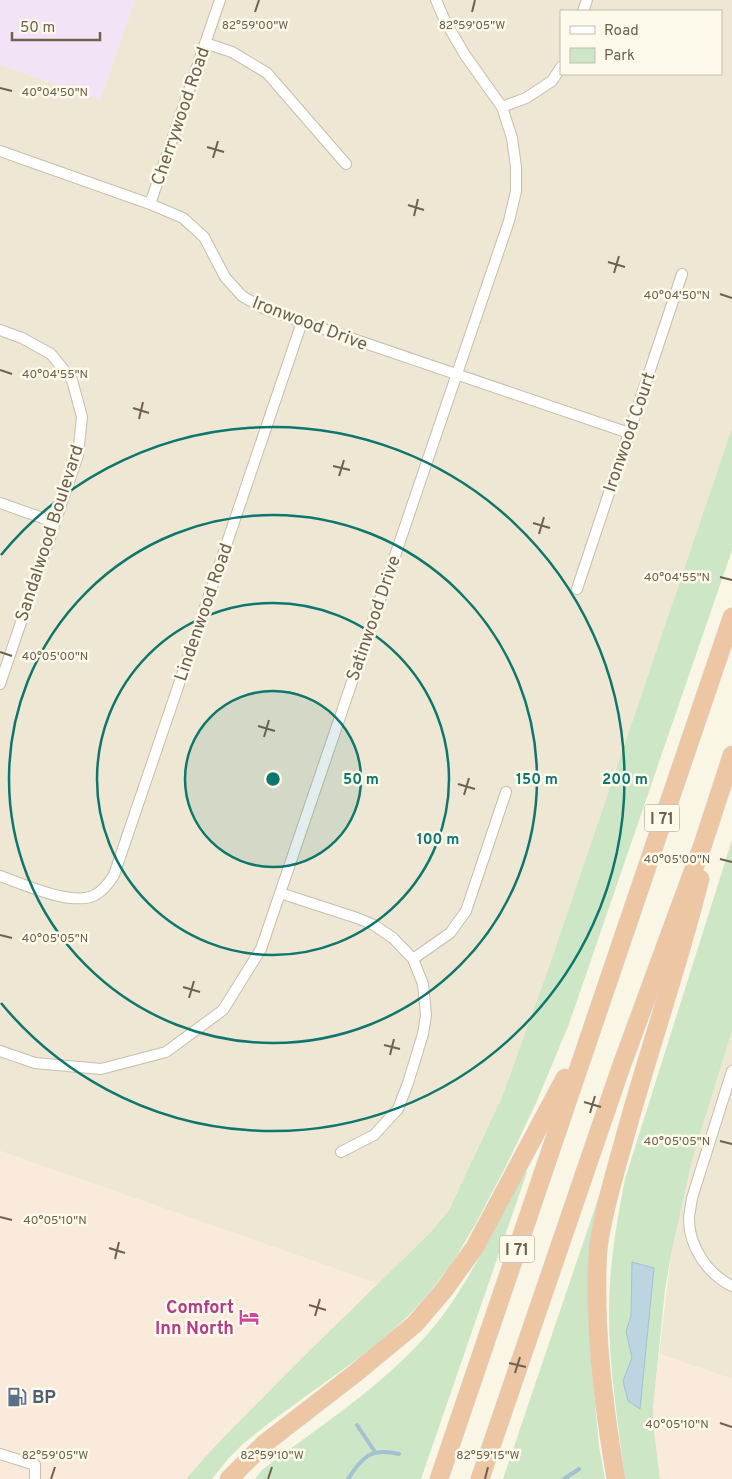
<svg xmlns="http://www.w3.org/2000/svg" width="732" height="1479" viewBox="0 0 732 1479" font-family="Overpass,sans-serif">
<rect width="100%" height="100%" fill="#faf6e6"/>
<path fill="#eee7d3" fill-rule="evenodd" d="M135,0H732V428L549,967L502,1097L449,1210L429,1234L379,1284L0,1151V65L100,100ZM561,11H721V74H561Z
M732,1031V1379L659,1354L671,1254L693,1157Z"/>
<path fill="#f9eadb" d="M0,1151L379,1284L301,1359L216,1445L186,1479H0Z
M659,1354L732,1379V1479H660L654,1431L653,1408Z"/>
<path fill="#f3e3f6" d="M0,0H135L100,100L0,65Z"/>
<path fill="#cce6c6" d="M732,428V550L569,1024L536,1103L508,1162L476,1223L453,1262L428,1294L408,1316L374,1347L269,1423L244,1443L228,1459L212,1479H186L216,1445L301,1359L429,1234L449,1210L502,1097L549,967Z
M732,840V1031L693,1157L671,1254L665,1290L653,1408L654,1431L660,1479H625C618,1421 608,1362 609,1304C610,1261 617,1220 625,1179Z
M524,1171L527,1172L421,1479H255L262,1470C325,1422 399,1376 446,1311C477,1267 500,1218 524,1171Z
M602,1187L590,1323L593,1382L599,1446L605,1479H503Z"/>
<path fill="#bdd4e1" stroke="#a4c1d2" d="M632,1262L654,1268L640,1409L628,1401L623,1381L632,1358L626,1331L631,1316Z"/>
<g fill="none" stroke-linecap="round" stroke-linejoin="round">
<path stroke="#a4c1d2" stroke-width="4" d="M357,1425L375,1452
M348,1479C362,1457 371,1447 399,1454
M564,1479L579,1469"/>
<defs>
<path id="minor" d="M583,11L587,0
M205,43L232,52L267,73L346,164
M502,107L526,98L552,81L561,67
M0,151L150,204L183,218L204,237L225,277L242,296L265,309L629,433
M150,204L220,0
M0,330L22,338L51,354L72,380L82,417L78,455L0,684
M0,503L54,522
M577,589L682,274
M0,876C23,884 73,907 95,895C103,891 109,883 114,875L302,322
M280,893L357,918L374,925L393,938L413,959L423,984L426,1015L423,1034L408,1083L398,1109L374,1135L341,1152
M413,959L450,933L466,911L506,792
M0,1051L35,1063L101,1069L166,1052L223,1010L261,949L509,221L516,191V167L512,138L502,107L465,55L445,21L436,0
M732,1071L692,1198C691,1204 690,1211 689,1217C688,1245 707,1274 732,1286
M0,1454L35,1465V1479"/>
<path id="motorway" d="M229,1479L264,1444L357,1372L415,1324L444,1290L475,1247L565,1078
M439,1479C536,1192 632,904 732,617
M480,1479L621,1067L703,844L732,755
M616,1479C606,1421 598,1362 597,1303C597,1283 596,1262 599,1242C604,1208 615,1173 624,1140C648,1052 678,967 700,879"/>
</defs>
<use href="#minor" stroke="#c7beac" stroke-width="12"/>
<use href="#motorway" stroke="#dad6d1" stroke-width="19"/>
<use href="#minor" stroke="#fff" stroke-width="10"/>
<use href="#motorway" stroke="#edc6a4" stroke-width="18"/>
</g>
<path fill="none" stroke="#70614e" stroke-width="2" d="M255,12L259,0M472,12L475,0M0,88L12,91M207,147L224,152M213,158L218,141M408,205L424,210M414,216L418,199M608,262L625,267M614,273L619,256M720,294L732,298M0,370L12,374M133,408L149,413M139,419L143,402M333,466L350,470M339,476L344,460M533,523L550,528M539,534L544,517M720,577L732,580M0,652L12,656M258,726L275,731M264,737L269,720M458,784L475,789M464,795L469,778M720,859L732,862M0,935L12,938M183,987L200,992M189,998L194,981M384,1045L400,1049M390,1055L394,1039M584,1102L601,1107M590,1113L595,1096M720,1141L732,1144M0,1217L12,1220M109,1248L125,1253M115,1259L119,1242M309,1305L326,1310M315,1316L320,1299M509,1363L526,1367M515,1373L520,1357M720,1423L732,1427M51,1479L55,1467M268,1479L272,1467M485,1479L488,1467"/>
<circle cx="273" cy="779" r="88" fill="#0f766e" fill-opacity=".12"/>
<g fill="none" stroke="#0f766e" stroke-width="2.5">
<circle cx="273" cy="779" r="88"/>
<circle cx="273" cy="779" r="176"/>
<circle cx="273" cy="779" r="264"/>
<path d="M1 555A352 352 0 1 1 1 1003"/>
</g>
<defs>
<symbol id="hotel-bare" viewBox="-9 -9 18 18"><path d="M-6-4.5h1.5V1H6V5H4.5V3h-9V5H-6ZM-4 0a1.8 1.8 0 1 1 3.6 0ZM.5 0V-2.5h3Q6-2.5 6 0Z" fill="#d1479c" stroke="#fdfaec" stroke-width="2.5" paint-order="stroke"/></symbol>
<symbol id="fuel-bare" viewBox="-9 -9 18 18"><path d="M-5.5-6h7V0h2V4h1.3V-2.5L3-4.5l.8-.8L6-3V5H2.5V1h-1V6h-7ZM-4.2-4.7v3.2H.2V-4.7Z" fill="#5c6f8a" stroke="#fdfaec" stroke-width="2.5" paint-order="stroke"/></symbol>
</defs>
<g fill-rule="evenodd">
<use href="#hotel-bare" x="235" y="1303" width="28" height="28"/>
<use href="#fuel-bare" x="3" y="1383" width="28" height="28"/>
</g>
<g text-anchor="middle" stroke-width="5" stroke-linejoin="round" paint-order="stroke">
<g fill="#fdfaec" stroke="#9a8f7d" stroke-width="1">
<rect x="644.5" y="804.5" width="35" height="27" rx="4"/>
<rect x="499.5" y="1235.5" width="35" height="27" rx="4"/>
</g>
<g font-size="16" font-weight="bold" fill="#70614e">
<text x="662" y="824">I 71</text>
<text x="517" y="1255">I 71</text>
</g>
<g font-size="18" fill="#70614e" stroke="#fdfaec">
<text transform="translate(180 116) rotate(-71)" y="6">Cherrywood Road</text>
<text transform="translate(310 323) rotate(21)" y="6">Ironwood Drive</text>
<text transform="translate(629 432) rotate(-71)" y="6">Ironwood Court</text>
<text transform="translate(49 533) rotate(-72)" y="6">Sandalwood Boulevard</text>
<text transform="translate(203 612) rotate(-71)" y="6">Lindenwood Road</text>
<text transform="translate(373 618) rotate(-71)" y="6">Satinwood Drive</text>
</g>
<g font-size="18" font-weight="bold" fill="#b23c85" stroke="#fdfaec" text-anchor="end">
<text x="234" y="1313">Comfort<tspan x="234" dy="21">Inn North</tspan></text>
</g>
<g font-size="18" font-weight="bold" fill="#4e5e75" stroke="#fdfaec" text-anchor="start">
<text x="32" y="1403">BP</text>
</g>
</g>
<g font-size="12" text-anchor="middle" fill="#70614e" stroke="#fdfaec" stroke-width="5" stroke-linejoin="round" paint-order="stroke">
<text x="255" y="29">82°59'00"W</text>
<text x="472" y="29">82°59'05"W</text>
<text x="55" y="96">40°04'50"N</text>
<text x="677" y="299">40°04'50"N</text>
<text x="55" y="378">40°04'55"N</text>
<text x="677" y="581">40°04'55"N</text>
<text x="55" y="660">40°05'00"N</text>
<text x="677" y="863">40°05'00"N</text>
<text x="55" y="942">40°05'05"N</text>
<text x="677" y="1145">40°05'05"N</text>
<text x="55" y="1224">40°05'10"N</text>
<text x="677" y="1428">40°05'10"N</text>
<text x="55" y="1459">82°59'05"W</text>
<text x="272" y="1459">82°59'10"W</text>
<text x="488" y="1459">82°59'15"W</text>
</g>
<circle cx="273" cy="779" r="8" fill="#0f766e" stroke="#fdfaec" stroke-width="2.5"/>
<g font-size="15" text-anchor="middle" font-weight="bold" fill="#0f766e" stroke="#fdfaec" stroke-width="5" stroke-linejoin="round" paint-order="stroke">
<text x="361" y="784">50 m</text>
<text x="537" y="784">150 m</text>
<text x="625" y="784">200 m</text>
<text x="438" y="844">100 m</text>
</g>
<rect x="560" y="10" width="162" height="65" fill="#fdfaec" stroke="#c5bdad"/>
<rect x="570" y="26" width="25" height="8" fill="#ffffff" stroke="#c5bdad"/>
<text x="604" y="35" font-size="15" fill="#70614e">Road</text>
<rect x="570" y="48" width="25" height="15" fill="#cce6c6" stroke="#c5bdad"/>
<text x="604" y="60" font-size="15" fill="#70614e">Park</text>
<path d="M12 32v8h88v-8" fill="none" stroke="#70614e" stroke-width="2.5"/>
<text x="20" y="32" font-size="15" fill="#70614e" stroke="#fdfaec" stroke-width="4" paint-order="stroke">50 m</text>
</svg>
